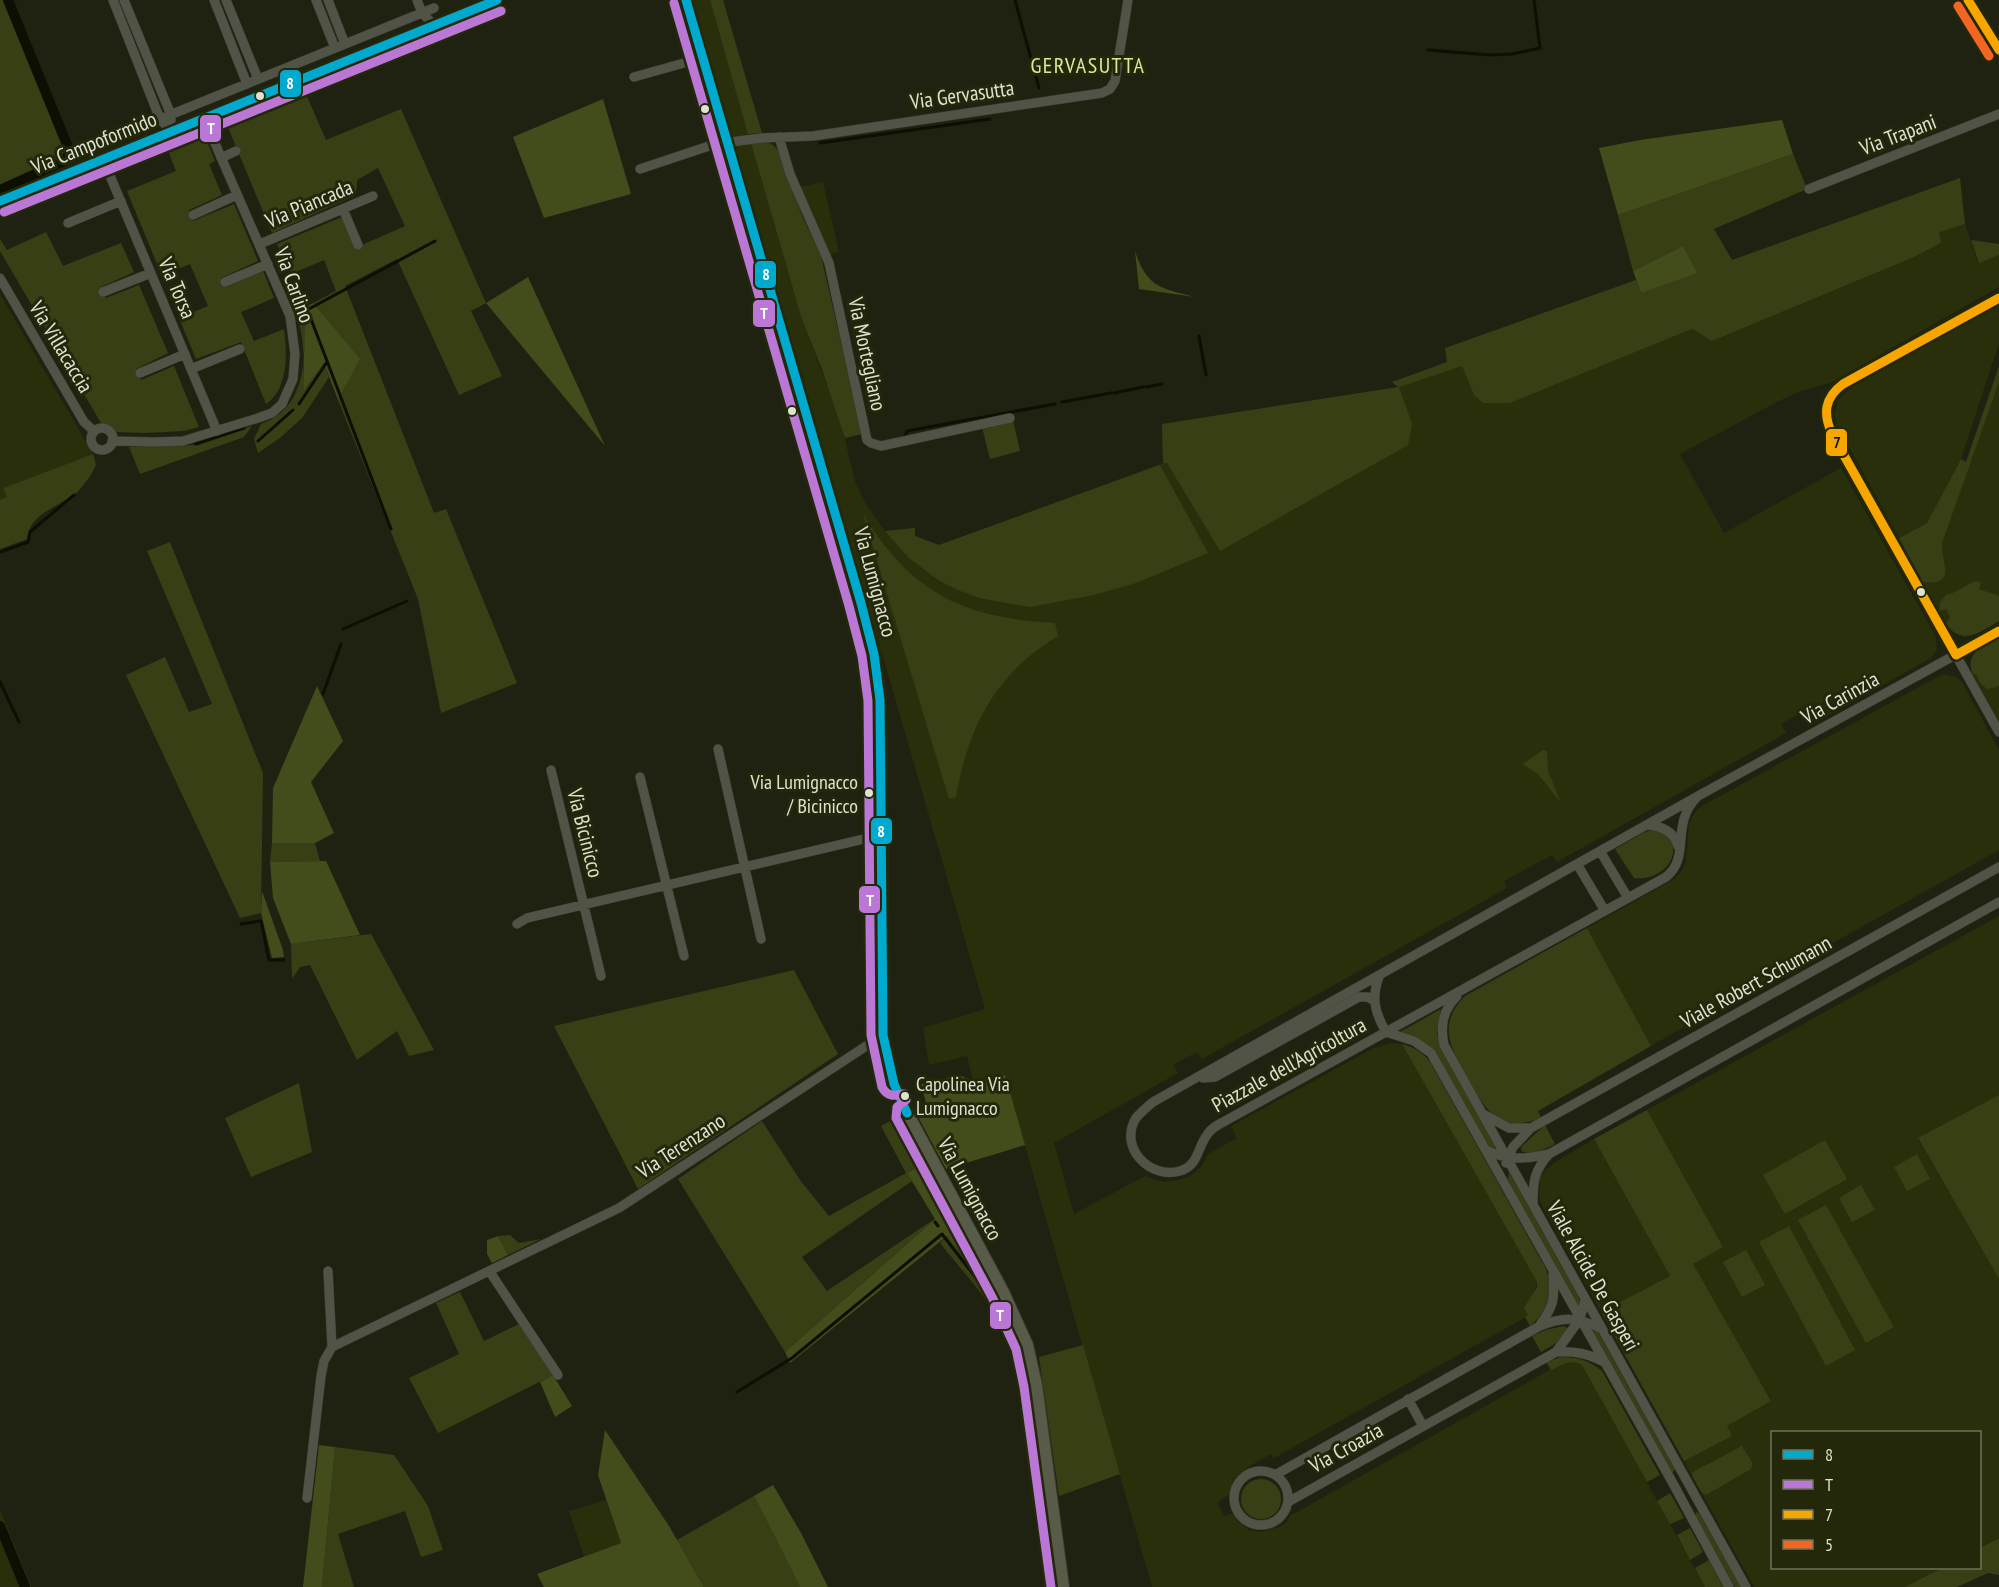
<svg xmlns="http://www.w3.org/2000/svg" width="1999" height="1587" viewBox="0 0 1999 1587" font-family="'PT Sans Narrow',sans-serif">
<rect width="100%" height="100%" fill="#1f2211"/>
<path fill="#292f0b" d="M693,0H710L802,320L841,423L855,481L866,504L885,531L915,528V536L939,545L1163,463L1162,424L1399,387L1462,365L1474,395L1510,403L1692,329L1712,341L1912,258L1941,243L1938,232L1965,224L1978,262L1999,255V287L1832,382L1798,392L1777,402L1680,454L1724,533L1841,468L1936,637L1937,649L1931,658L1827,716L1819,703L1781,724L1786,733L1557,862L1552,855L1504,881L1507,888L1202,1059L1197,1052L1173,1065L1178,1073L1054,1143L1074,1214L1145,1176L1155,1180L1166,1182L1186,1178L1195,1173L1203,1164L1208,1154L1237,1138L1231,1126L1374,1048L1390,1043L1402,1044L1537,1282L1528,1316L1274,1458L1271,1454L1248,1467L1234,1479L1229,1495L1217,1502L1225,1517L1233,1513L1238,1521L1249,1530L1260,1532L1280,1527L1287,1522L1290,1516L1553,1368L1568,1362H1574L1583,1367L1705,1587H1152L1025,1146L956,1086L973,1081L967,1056L929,1065L923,1028L985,1009Z
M823,182L839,252L830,254L799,187Z
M0,294L93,454L3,488L27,539L0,549Z
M1999,304V343L1961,459L1927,523L1899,538L1837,425L1834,415L1838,400L1851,388Z
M1999,366V621L1975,635L1964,637L1954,633L1946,624L1915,568L1949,490L1966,463L1972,447Z
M1943,674L1956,677L1962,682L1999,750V850L1706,1014L1651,1046L1587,928L1673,880L1682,871L1686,862L1689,824L1693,815L1700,807Z
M1976,674L1980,683L1997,687L1999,686V721L1973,675Z
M1999,916V1095L1918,1139L1999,1279V1538L1980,1548V1432H1772V1568H1942L1905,1587H1754L1684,1461L1731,1436L1727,1426L1771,1401L1692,1264L1723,1247L1647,1110Z
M1594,1139L1670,1276L1601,1312L1545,1211L1540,1202L1539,1194L1540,1177L1545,1170L1557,1161Z
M606,1500L621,1543L584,1557L569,1511Z
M0,1510L31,1586V1587H0Z"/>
<path fill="#393f15" d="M0,0H6L68,152L64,160L0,187Z
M710,0H723L762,133L748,134Z
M302,85L326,140L401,109L486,303L471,311L502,376L459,395L397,259L345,286L434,513L446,509L517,683L441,713L418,599L338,400L359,359L313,303L336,291L324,260L291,274L277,244L342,217L355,248L405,226L378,168L357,180L356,195L272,233L224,118Z
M201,127L215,161L209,164L222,195L189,210L193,221L234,204L258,261L221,278L226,287L263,271L274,298L241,312L254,341L284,329C287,353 289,388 266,404L241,342L196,359L179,318L208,306L190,264L162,276L127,191L176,171L165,143Z
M764,141L773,145L779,151L802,216L821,256L862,434L845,438L821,367L802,320L751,143Z
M1793,154L1807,189L1714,229L1732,260L1960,178L1965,224L1939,232L1941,243L1912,258L1712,341L1692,329L1510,403H1483L1474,395L1462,366L1399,387L1412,424L1408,445L1220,551L1167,463H1163L1162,424L1398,387L1392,382L1447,362L1445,348L1636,280L1641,293L1683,246L1633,271L1618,215Z
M46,232L63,266L121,243L134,272L101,287L106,298L139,285L168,353L136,369L141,380L174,366L199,427L183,431L145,433L117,432L109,425L101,423L0,251V239L7,250Z
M1971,240L1999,244V255L1979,263Z
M304,303C311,319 304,343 303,360C302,370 304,380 305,389L324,363L329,377L302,418L281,437L258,453L254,439L261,424C309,407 310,348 294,307Z
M1999,366V382L1942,543C1940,560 1959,586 1923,582L1899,538L1927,523L1961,459L1966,462Z
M1013,420L1020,451L990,459L982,427Z
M252,426L244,437L140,474L129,447L196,445Z
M93,454L96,465C93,472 86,483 81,488C64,507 30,510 27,539L0,549V500L7,497L3,488Z
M1160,465L1208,553L1136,583L1094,595L1030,607L979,598L958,590L938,580L908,557L885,531L915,528V536L939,545Z
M863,514C912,594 964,618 1055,623L1058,636C996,673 968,727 956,797L949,799Z
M170,542L263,773L261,913L240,918L126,675L165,657L189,712L212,704L147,551Z
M1975,581L1981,582L1979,589L1999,596V621C1981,632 1962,646 1946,624L1950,617L1946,609L1939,611L1940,602L1948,593L1949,595Z
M1999,637V686L1987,689L1980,683L1976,674L1973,675C1964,653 1983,646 1999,637Z
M1543,750L1547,751L1548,771L1561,803L1538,774L1523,764Z
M1651,830L1662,832L1672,841C1679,865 1655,881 1634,878L1615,849L1643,833Z
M272,843H315L320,861L270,862Z
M1587,928L1651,1046L1538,1111L1541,1118C1499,1135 1484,1108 1466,1076C1450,1045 1437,1025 1465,996Z
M371,934L434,1050L409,1056L397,1031L357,1060L310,965L300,967L292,979L291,944Z
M794,970L838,1054L638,1189L554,1026Z
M1441,1009L1437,1034L1441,1049L1497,1150L1488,1145L1435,1051L1418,1038L1400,1032Z
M1402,1044C1414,1047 1423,1052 1430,1062L1546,1269C1553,1291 1549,1311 1530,1326L1525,1317L1528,1315L1524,1308L1537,1287V1282Z
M299,1083L312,1152L251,1177L225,1118Z
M1999,1095V1279L1918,1138Z
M1647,1110L1723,1247L1693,1264L1771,1401L1727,1426L1732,1436L1684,1461L1601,1312L1670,1276L1594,1139Z
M903,1114L927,1162L907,1173L912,1181L802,1257L827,1291L936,1218L785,1352L678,1179L762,1121L800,1180L829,1216L906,1173L881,1126Z
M1545,1125L1555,1144C1545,1149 1533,1155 1521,1151L1522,1146Z
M1825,1140L1847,1179L1785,1214L1763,1175Z
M1917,1154L1930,1179L1907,1191L1894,1167Z
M1509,1172L1579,1297V1307L1508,1180Z
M1861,1185L1875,1210L1852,1222L1839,1198Z
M1826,1205L1894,1327L1866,1343L1798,1220Z
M1789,1226L1855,1350L1826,1366L1759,1242Z
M510,1235L519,1243L541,1239L508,1255L498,1236Z
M947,1236L999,1301L1008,1314L1026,1359L1058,1587H1050L1017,1374C1014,1361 1011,1347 1005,1334C991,1300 962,1271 940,1243Z
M1746,1250L1765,1285L1742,1297L1723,1262Z
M460,1292L484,1341L521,1323L553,1375L438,1433L409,1378L459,1354L436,1303Z
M1563,1326L1568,1328L1565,1335L1558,1342L1541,1352L1532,1336L1546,1330Z
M1591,1329L1598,1332L1675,1469L1673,1472L1670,1471Z
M1083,1345L1120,1474L1059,1496L1039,1357Z
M1561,1357C1577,1357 1589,1360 1602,1371L1660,1475L1647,1482L1583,1367C1573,1357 1562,1365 1551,1370L1546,1362Z
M1742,1446L1753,1464L1751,1469L1706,1495L1702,1493L1692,1476L1693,1472Z
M335,1447L394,1455L428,1506L443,1550L421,1557L405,1511L338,1534L354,1587H322Z
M1241 1499a20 20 0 1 1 40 0a20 20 0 1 1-40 0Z
M1670,1493L1684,1518L1670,1524L1657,1501Z
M754,1496L800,1587H704L677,1540Z
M1696,1512L1699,1513L1741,1587H1735L1695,1516Z
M1690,1528L1703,1552L1690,1560L1677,1535Z
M1999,1538V1575L1988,1573L1957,1587H1905L1942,1568H1980V1548Z
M1709,1560L1723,1587H1705L1695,1568Z"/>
<path fill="#434c1b" d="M603,99L631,194L544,218L513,137Z
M1782,120L1793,154L1618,215L1599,148L1640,140Z
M1683,246L1697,273L1641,293L1633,271Z
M1135,251C1147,288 1161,288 1195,297L1139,289Z
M528,277L605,446L486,303Z
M313,303L360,359L338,400L324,363L304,390C302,362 306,335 306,307Z
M317,686L343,741L311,782L334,833L315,843H272L273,788Z
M326,861L360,935L291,944L273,898L270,862Z
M262,891L283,950L284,957L272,958L261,913Z
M959,1075C979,1084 984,1082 1005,1075L1025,1145L946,1169L916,1113L927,1107L921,1084Z
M927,1162L1008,1314L999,1301L947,1236L790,1363L785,1352L935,1219L907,1173Z
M498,1236L508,1255L492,1263L487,1254V1240Z
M553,1375L572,1406L555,1417L540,1382Z
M605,1430L669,1526L704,1587H544L537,1574L621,1543L598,1475Z
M319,1445L335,1447L322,1587H303Z
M773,1485L801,1533L828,1587H800L754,1496Z"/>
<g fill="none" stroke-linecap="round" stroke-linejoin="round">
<path stroke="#0c0f02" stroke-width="3" d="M1015,0L1039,88
M1428,50L1490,55L1512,54L1540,48L1534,0
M820,143L990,119
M307,310L435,241
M311,319L391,529
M1199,336L1206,375
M1146,387L1162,384
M1114,393L1143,387
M1062,402L1111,393
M299,404L327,362
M905,436L907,431L1055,404
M258,441L293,410
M196,444L244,428
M0,552L28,542L30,532L74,495
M343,629L407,601
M0,682L19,722
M323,694L341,644
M241,924L261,921L269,960H284
M935,1222L938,1226
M737,1392L792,1358L942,1234L1000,1309L1017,1344L1027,1380L1055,1587"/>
<path stroke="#0c0f02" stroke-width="10" d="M0,190L64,161L70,152L8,0
M0,1526L25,1587"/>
<defs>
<path id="minor" d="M113,0L160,119L171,131
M124,0L171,115V120
M214,0L247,84
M226,0L258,79
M316,0L335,48
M328,0L345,44
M417,0L422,13L434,25
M1968,0L1999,50
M634,77L702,58
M160,119L434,8
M779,137L790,174L829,263L867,440L871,443L881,446L1010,418
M221,158L236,151
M103,159L217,431
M640,169L715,144L762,138L813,136L1102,93L1110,89L1115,81L1128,0
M1809,189L1999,114
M0,201L497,0
M343,209L358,245
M193,215L237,195
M68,223L121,201
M260,244L373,196
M0,278L84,422L94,431
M225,282L268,264
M103,292L151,273
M1999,298L1843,384C1823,396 1822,413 1832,434L1999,732
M191,369L240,349
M140,373L185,354
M91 439a11 11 0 1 1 22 0a11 11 0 1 1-22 0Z
M112,441L155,442L183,441L258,418L272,413L282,404L293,379L295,354L290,316L204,118
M718,749L761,939
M551,770L601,976
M640,777L684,956
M1698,796C1669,824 1692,856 1666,877L1225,1121C1218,1125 1211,1128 1207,1135C1197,1148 1199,1165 1180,1171C1150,1180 1118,1147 1136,1118C1141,1112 1147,1107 1153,1102L1698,796L1999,631
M1647,825C1662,826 1674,831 1678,846
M1600,851L1628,898
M1577,864L1605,911
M517,924L527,918L881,835
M1379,977C1371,998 1375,1013 1386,1032
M1457,996C1443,1010 1440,1025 1444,1045L1746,1587
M1386,1032L1414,1041L1431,1053L1670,1478L1729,1587
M1203,1078L1215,1077L1359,997H1368L1374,1001
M1483,1114L1509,1128H1531
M1486,1150C1507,1161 1526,1159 1549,1154L1999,902
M1506,1163L1513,1147L1531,1128L1999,867
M1533,1203C1533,1181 1534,1171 1549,1154
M328,1271L332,1347
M490,1272L558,1375
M1540,1325C1554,1306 1555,1298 1553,1274
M1556,1352C1574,1351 1587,1353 1604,1362
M1408,1399L1423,1426
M1234 1498a27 27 0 1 1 54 0a27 27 0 1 1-54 0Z
M1275,1475L1538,1327C1563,1316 1578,1317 1602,1329
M307,1498L321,1376L324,1361L332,1347L619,1208L883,1035
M1288,1502L1556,1352L1580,1319L1585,1299"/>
<path id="major" d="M686,0L796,383L861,603L874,654L880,700L883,1035L894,1084L907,1113L1003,1292L1027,1345L1036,1385L1063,1587"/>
</defs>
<use href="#minor" stroke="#383a2e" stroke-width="10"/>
<use href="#major" stroke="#383a2e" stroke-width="14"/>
<use href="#minor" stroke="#515347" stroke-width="9"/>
<use href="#major" stroke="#585b47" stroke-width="12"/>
<defs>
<path id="bus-1" d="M686,0L861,603L874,654L880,700L883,1035L894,1084L907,1113
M0,201L497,0"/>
<path id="bus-2" d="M674,3L849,606L862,656L868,701L871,1035L882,1087C887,1097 895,1096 904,1094L906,1100L897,1107L896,1118L992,1297L1016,1349L1024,1387L1051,1587
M4,212L501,11"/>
<path id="bus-3" d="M1968,0L1999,50
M1956,655L1832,434C1823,414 1824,398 1843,384L1999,298
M1956,655L1999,631"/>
<path id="bus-4" d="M1958,6L1989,56"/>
</defs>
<use href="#bus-1" stroke="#23280b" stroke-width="14"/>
<use href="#bus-2" stroke="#23280b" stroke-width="14"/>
<use href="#bus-3" stroke="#23280b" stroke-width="14"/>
<use href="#bus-4" stroke="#23280b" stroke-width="14"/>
<use href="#bus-1" stroke="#00a9ce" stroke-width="9"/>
<use href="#bus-2" stroke="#ba77d6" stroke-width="9"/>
<use href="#bus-3" stroke="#f7a600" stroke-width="9"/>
<use href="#bus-4" stroke="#f26522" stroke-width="9"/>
</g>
<g fill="#dee2d0" stroke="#23280b" stroke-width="2">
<circle cx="260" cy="96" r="5"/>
<circle cx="705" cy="109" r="5"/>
<circle cx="792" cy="411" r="5"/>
<circle cx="1921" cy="592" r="5"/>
<circle cx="869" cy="793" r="5"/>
<circle cx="905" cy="1096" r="5"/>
</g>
<g text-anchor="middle" stroke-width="6" stroke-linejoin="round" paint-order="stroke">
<g font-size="20" fill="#dee2d0" stroke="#23280b" text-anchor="end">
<text x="858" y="789">Via Lumignacco<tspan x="858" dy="24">/ Bicinicco</tspan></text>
<text x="916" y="1091" text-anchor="start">Capolinea Via<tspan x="916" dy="24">Lumignacco</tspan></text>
</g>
<g font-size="21" fill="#dee2d0" stroke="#23280b">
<text transform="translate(962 95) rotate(-8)" y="7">Via Gervasutta</text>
<text transform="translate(1898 135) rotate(-21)" y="7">Via Trapani</text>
<text transform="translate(94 143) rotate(-22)" y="7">Via Campoformido</text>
<text transform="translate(309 204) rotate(-23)" y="7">Via Piancada</text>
<text transform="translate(294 285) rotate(70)" y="7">Via Carlino</text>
<text transform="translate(177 288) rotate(67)" y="7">Via Torsa</text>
<text transform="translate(61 347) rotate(59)" y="7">Via Villacaccia</text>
<text transform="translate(867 354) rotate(78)" y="7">Via Mortegliano</text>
<text transform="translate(875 582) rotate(75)" y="7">Via Lumignacco</text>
<text transform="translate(1840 698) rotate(-29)" y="7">Via Carinzia</text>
<text transform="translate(585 833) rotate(76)" y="7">Via Bicinicco</text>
<text transform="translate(1756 982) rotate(-29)" y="7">Viale Robert Schumann</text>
<text transform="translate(1289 1065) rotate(-29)" y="7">Piazzale dell'Agricoltura</text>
<text transform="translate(681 1146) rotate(-33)" y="7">Via Terenzano</text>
<text transform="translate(970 1189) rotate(62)" y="7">Via Lumignacco</text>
<text transform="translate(1593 1276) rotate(61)" y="7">Viale Alcide De Gasperi</text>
<text transform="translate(1346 1448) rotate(-29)" y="7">Via Croazia</text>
</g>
<g font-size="22" letter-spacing="1.5" fill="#d9e99c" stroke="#23280b">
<text x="1088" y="73">GERVASUTTA</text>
</g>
</g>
<g stroke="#23280b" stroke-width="2">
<rect x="279" y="69" width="23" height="29" rx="6" fill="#00a9ce"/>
<rect x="199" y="114" width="23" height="29" rx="6" fill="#ba77d6"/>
<rect x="754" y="260" width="23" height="29" rx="6" fill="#00a9ce"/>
<rect x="752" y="299" width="24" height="29" rx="6" fill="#ba77d6"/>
<rect x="1825" y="428" width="23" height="29" rx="6" fill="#f7a600"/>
<rect x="870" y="817" width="23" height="28" rx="6" fill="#00a9ce"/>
<rect x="858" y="885" width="23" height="29" rx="6" fill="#ba77d6"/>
<rect x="989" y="1301" width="23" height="29" rx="6" fill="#ba77d6"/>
</g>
<g font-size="16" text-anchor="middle" font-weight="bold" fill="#fff">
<text x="290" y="89">8</text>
<text x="211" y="134">T</text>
<text x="766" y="280">8</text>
<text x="764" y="319">T</text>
<text x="881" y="837">8</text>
<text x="870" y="906">T</text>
<text x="1000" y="1321">T</text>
</g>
<g font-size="16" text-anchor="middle" font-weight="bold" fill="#111">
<text x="1837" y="448">7</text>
</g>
<rect x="1771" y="1431" width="210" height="138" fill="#23280b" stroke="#6e725a" stroke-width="1.5"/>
<rect x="1783" y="1450" width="30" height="9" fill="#00a9ce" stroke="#6e725a" stroke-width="1.5"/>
<text x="1825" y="1461" font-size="18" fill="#dee2d0">8</text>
<rect x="1783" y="1480" width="30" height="9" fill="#ba77d6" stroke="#6e725a" stroke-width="1.5"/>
<text x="1825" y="1491" font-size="18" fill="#dee2d0">T</text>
<rect x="1783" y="1510" width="30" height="9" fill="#f7a600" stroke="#6e725a" stroke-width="1.5"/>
<text x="1825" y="1521" font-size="18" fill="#dee2d0">7</text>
<rect x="1783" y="1540" width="30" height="9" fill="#f26522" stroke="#6e725a" stroke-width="1.5"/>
<text x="1825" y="1551" font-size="18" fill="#dee2d0">5</text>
</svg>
